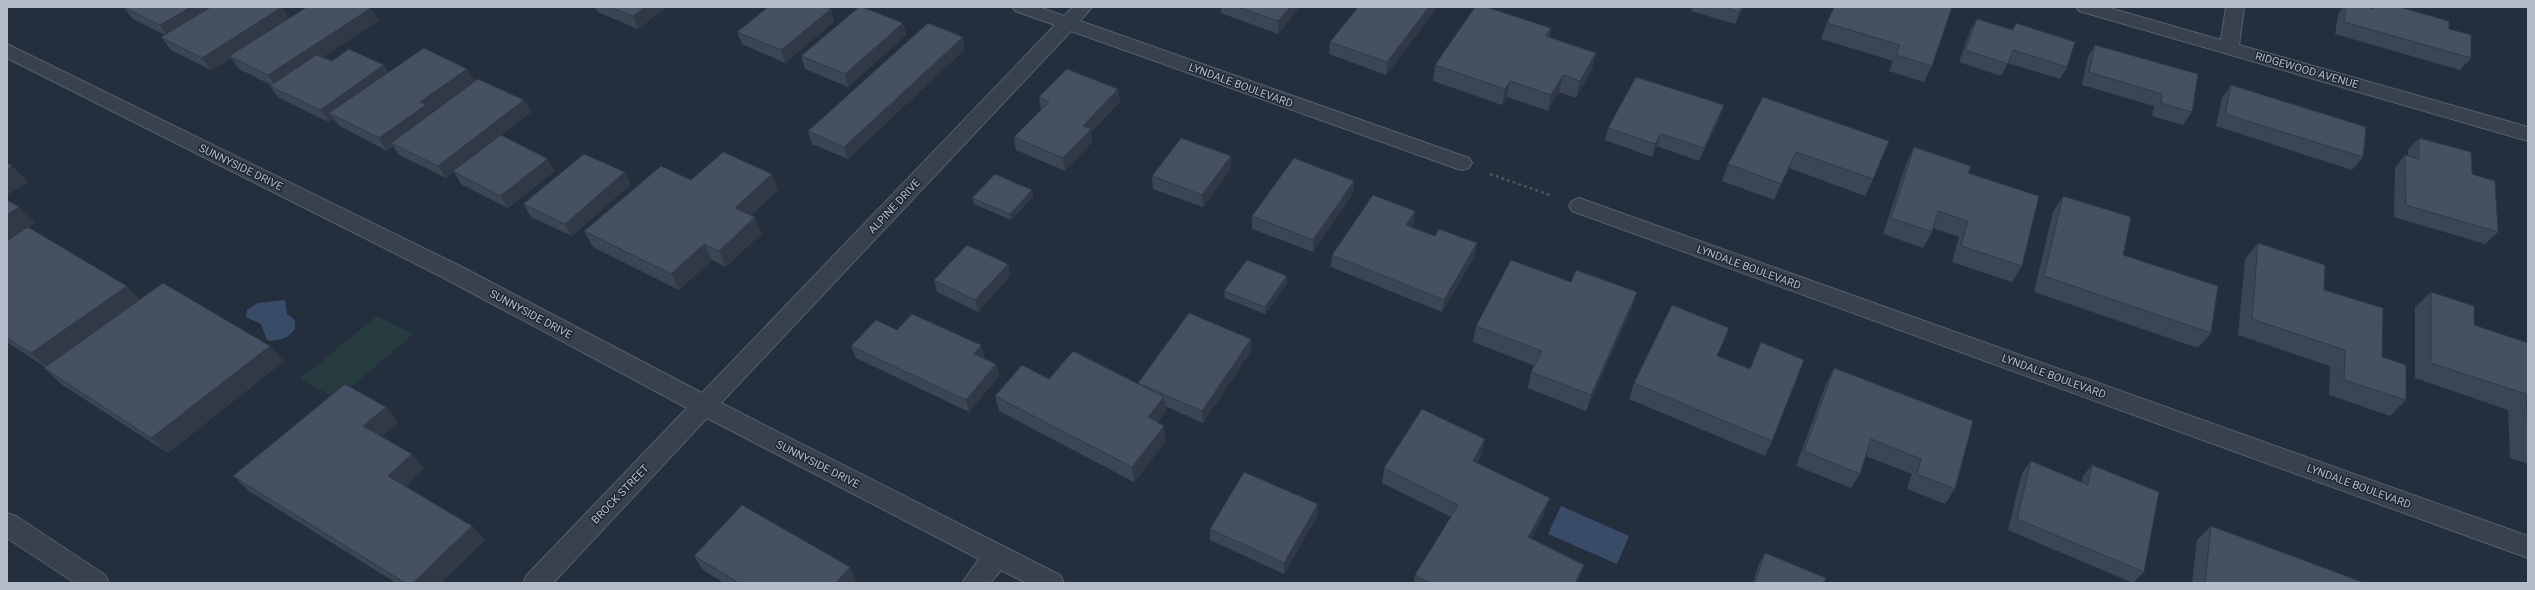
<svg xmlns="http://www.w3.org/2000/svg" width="2535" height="590" viewBox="0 0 2535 590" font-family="Roboto,sans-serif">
<rect width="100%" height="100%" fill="#242f3e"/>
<path fill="#263c3f" d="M377,316L413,334L337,399L300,379Z"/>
<path fill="#394c67" d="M285,300L287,314L295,320V329C288,338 279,342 267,340L261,324L246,317L247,310L258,303Z
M1561,506L1629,536L1617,564L1548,534Z"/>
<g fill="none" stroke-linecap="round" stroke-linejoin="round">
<defs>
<path id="minor" d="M1012,7H1039L1064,16L1073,7H1092L1080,21L1469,158L1472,163L1469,168L1462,170L1455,168L1071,31L721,403L1060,575L1064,583H1026L1001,570L990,583H962L979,559L707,418L553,583H523L527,575L687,408L444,278L7,58V44L460,266L702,393L1055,25L1015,11Z
M2076,7H2106L2221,40L2226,7H2244L2239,45L2528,127V141L2079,11Z
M1579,198L2528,536V558L1572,211L1569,206L1572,201Z
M7,513L16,516L105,575L109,583H75L7,538Z"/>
</defs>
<use href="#minor" stroke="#565f6c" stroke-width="2"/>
<path stroke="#44595c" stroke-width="2.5" stroke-dasharray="3 3" stroke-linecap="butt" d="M1490,174L1550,195"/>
<use href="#minor" fill="#38414e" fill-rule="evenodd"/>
</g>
<path fill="#3b4654" d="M123,7L289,18L379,20L323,57L332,61L389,72L475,81L431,112V113L524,100L531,112L501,135L555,171L508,208L461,184L454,172L446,178L399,155L393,146L387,151L338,125L334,119L329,122L279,98L270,86L271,85L239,69L231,58L211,70L171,50L161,37L165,35L133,19Z
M595,7H667L638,29L598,12Z
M1221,7H1300L1278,34L1221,13Z
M1437,7L1386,75L1329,54L1330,42Z
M1692,7H1744L1735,24L1691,11Z
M1952,7L1932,66L1924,82L1889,71L1893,61L1821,39L1827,23Z
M2343,7H2366L2368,8L2369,7H2399L2449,29L2471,58L2460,70L2335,34L2338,14Z
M831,9L834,22L785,63L742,44L737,32Z
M1977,19L2012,30L2016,23L2067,67L2060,79L2008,63L2001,76L1959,62L1970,31Z
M903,23L906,35L848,87L805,69L801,56Z
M1551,28L1550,38L1596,53L1592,69L1576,98L1559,92L1548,111L1507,97L1502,105L1433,81L1435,65Z
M2095,45L2192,112L2183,125L2152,116L2154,106L2082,85L2088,57Z
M965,49L848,159L812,144L808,131Z
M2231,85L2363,157L2352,170L2216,126L2222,98Z
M1118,89L1120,102L1091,132L1092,142L1065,171L1016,150L1014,137L1041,110L1039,97Z
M1763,97L1873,179L1865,196L1789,168L1774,200L1722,181L1728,164Z
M1720,118L1699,161L1657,146L1652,157L1605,140L1608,128Z
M2419,138L2472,174L2498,232L2485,244L2394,217L2395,168L2405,155L2408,156V150Z
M1914,147L1968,173L2022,266L2012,282L1952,262L1959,237L1933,228L1932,232L1923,248L1883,234L1906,164Z
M1231,156V168L1203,207L1153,189L1152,176Z
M691,180L778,190L751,215L762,233L726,267L712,260L679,290L593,247L584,231Z
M1354,181L1353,193L1313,252L1252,229V216Z
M631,184L572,236L531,217L523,204Z
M1032,190L1033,197L1011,220L974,204L972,198Z
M2063,196L2123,255L2211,333L2198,348L2034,292L2053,212Z
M7,200L35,223L28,228L140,300L284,361L168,453L61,384L44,368L45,367L7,342Z
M1415,211L1414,223L1411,227L1475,256L1442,312L1331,267L1332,255Z
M2258,243L2324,290L2382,357L2406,400L2390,416L2329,395L2330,366L2238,335L2245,259Z
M1008,264L1010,276L978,312L937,292L934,280Z
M1287,283L1265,314L1225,298L1224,291Z
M2431,292L2474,325L2528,343V464L2510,458L2508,410L2415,378V307Z
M1632,308L1586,411L1528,388L1531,372L1535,366L1473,342L1476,326Z
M897,330L981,345L984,357L983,358L996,364L999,376L969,412L856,358L851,346Z
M1251,339V351L1203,423L1165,406L1166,412L1157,422L1166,441L1134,482L999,411L995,396L1049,379L1138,383Z
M1761,342L1772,441L1765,456L1629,399L1634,383L1718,356L1750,369Z
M1834,368L1955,489L1945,504L1907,489L1912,474L1866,456L1860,474L1851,488L1796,466L1826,384Z
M386,407L398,422L381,437L412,454L424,469L406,486L472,526L485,540L441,583H396L249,491L233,476Z
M1482,455L1477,463L1545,513L1531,538L1579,579L1577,583H1414L1415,575L1451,517L1382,483L1384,468Z
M2031,461L2081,482L2083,476L2092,465L2144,572L2133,583L2008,530L2022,473Z
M1318,504L1317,516L1284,574L1210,540V529Z
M2211,526L2365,583H2192L2197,540Z
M1765,553L1824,583H1753L1759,564Z
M694,556L850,567L856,581L855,583H724L703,570Z"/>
<path fill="#303945" d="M191,7H220L170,38L160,25Z
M282,7L290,20L229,56L231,58L211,70L202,58Z
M645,7H667L638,29L633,16Z
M1290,7H1300L1278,34V21Z
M1429,7H1437L1386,75L1387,62Z
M1742,7H1744L1735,24L1739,12Z
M371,8L379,20L277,88L268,75Z
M831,9L834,22L785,63L781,50Z
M903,23L906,35L848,87L845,74Z
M1551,28L1548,44L1546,36Z
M963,37L965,49L848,159L844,147Z
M1596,53L1592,69L1576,98L1580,81Z
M384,65L392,78L329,113L334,119L329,122L320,110Z
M467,69L475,81L431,112L434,117L391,143L393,146L387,151L379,138L420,102Z
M1563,75L1559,92L1548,111L1551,95Z
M1510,81L1507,97L1502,105L1505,89Z
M1118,89L1120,102L1091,132L1092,142L1065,171L1063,158L1083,126Z
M524,100L531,112L454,172L453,171L454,172L446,178L438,166Z
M1724,105L1720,118L1699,161L1704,148Z
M1661,134L1657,146L1652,157L1655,144Z
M1796,152L1789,168L1774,200L1781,184Z
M1231,156V168L1203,207L1202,195Z
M548,159L555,171L508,208L500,196Z
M12,166L28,182L7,195V169Z
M625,172L631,184L572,236L565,224Z
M772,174L778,190L742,224L735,208Z
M1354,181L1353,193L1313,252V240Z
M1032,190L1033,197L1011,220L1010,214Z
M19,207L35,223L7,241V215Z
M1415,211L1414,223L1404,237L1406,225Z
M755,217L762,233L726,267L719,251Z
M1477,243L1475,256L1442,312L1444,300Z
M704,244L712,260L679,290L671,274Z
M1008,264L1010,276L978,312L975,300Z
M1287,276V283L1265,314V307Z
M127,286L142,302L48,369L31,353Z
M1637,292L1632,308L1586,411L1591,395Z
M1251,339V351L1203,423L1202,411Z
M981,345L984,357L978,366L974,354Z
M270,346L284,361L168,453L151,438Z
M996,364L999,376L969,412L966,400Z
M1164,397L1166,412L1149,433L1148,417Z
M386,407L398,422L376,441L363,426Z
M1164,426L1166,441L1134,482L1132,467Z
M1485,439L1482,455L1470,476L1473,461Z
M412,454L424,469L401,490L388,476Z
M1550,498L1545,513L1524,551L1528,537Z
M1318,504L1317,516L1284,574V563Z
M472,526L485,540L441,583H413Z
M1584,565L1579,579L1577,583H1575Z
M850,567L856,581L855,583H836Z"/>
<path fill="#455162" stroke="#303945" d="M123,7H191L160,25Z
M211,7H282L202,58L161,37Z
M307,7H370L371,8L268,75L229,56Z
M610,7H645L633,16Z
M768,7H825L831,9L781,50L737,32Z
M859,7H862L903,23L845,74L801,56Z
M1238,7H1290L1278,21Z
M1358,7H1429L1387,62L1330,42Z
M1475,7H1486L1551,28L1546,36L1596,53L1580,81L1563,75L1551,95L1510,81L1505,89L1435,65Z
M1724,7H1742L1739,12Z
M1834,7H1952L1932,66L1896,55L1900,45L1827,23Z
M2346,7H2366L2373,9V7H2399L2449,21V29L2471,35V58L2344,22Z
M1977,19L2013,30L2016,23L2075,42L2067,67L2013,50L2008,64L1965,50Z
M928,23L963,37L844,147L808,131Z
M2095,45L2198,74L2192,112L2161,103L2162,94L2089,72Z
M424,48L467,69L420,102L426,105L379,138L329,113Z
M349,49L384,65L320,110L270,86L316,55L332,61Z
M1067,69L1118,89L1083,126L1091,129L1063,158L1014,137L1049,102L1039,97Z
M1636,77L1724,105L1704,148L1661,134L1655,144L1608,128Z
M478,79L524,100L438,166L391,143Z
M2231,85L2366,127L2363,157L2225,114Z
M1763,97L1889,141L1873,179L1796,152L1781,184L1728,164Z
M501,135L548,159L500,196L453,171Z
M1181,138L1231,156L1202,195L1152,176Z
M2419,138L2471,152L2472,174L2495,181L2498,232L2406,205L2405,155L2419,159Z
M1914,147L1971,166L1968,173L2039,196L2022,266L1961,246L1968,221L1938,211L1932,232L1891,218Z
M723,152L772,174L735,208L755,217L719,251L704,244L671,274L584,231L661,166L691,180Z
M584,154L625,172L565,224L523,204Z
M1294,158L1354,181L1313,240L1252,216Z
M7,163L12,166L7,169Z
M995,174L1032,190L1010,214L972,198Z
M1373,195L1415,211L1406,225L1435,236L1439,229L1477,243L1444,300L1332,255Z
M2063,196L2131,217L2123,255L2218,286L2211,333L2044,276Z
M7,200L19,207L7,215Z
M28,227L127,286L31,353L7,338V241Z
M2258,243L2325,265L2324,290L2383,308L2382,357L2406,365V400L2344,380L2345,350L2252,319Z
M967,245L1008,264L975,300L934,280Z
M1247,260L1287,276L1265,307L1224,291Z
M1511,260L1571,282L1576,270L1637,292L1591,395L1531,372L1542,351L1476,326Z
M163,283L270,346L151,438L44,368Z
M2431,292L2474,306V325L2528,343V440L2526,394L2431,363Z
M1672,305L1729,328L1717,356L1750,369L1761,342L1804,360L1772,441L1634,383Z
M1189,313L1251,339L1202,411L1138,383Z
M912,314L981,345L974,354L996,364L966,400L851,346L876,320L897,330Z
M1073,351L1164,397L1148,417L1164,426L1132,467L995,396L1022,365L1049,379Z
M1834,368L1973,421L1955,489L1917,474L1921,459L1871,439L1860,474L1804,451Z
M345,384L386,407L363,426L412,454L388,476L472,526L413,583H405L233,476Z
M1422,409L1485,439L1473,461L1550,498L1528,537L1584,565L1575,583H1430L1415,575L1458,505L1384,468Z
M2031,461L2088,485L2092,465L2159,492L2144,572L2017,519Z
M1244,472L1318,504L1284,563L1210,529Z
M742,505L850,567L836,583H739L694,556Z
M2211,526L2365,583H2205Z
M1765,553L1826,578L1824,583H1755Z"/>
<g text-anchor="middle" stroke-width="3" stroke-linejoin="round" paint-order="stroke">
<g font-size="11" fill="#b4bcc9" stroke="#1d2633">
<text transform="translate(2307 70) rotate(16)" y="4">RIDGEWOOD AVENUE</text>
<text transform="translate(1241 85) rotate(20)" y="4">LYNDALE BOULEVARD</text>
<text transform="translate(241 167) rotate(26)" y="4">SUNNYSIDE DRIVE</text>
<text transform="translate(894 206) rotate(-47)" y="4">ALPINE DRIVE</text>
<text transform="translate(1749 267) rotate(20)" y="4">LYNDALE BOULEVARD</text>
<text transform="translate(531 314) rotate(28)" y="4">SUNNYSIDE DRIVE</text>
<text transform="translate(2054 376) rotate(20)" y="4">LYNDALE BOULEVARD</text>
<text transform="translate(818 464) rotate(27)" y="4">SUNNYSIDE DRIVE</text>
<text transform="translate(2359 486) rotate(20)" y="4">LYNDALE BOULEVARD</text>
<text transform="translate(620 494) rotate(-46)" y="4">BROCK STREET</text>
</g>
</g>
<rect width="2535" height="590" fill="none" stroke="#b4bcc9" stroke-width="16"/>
</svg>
